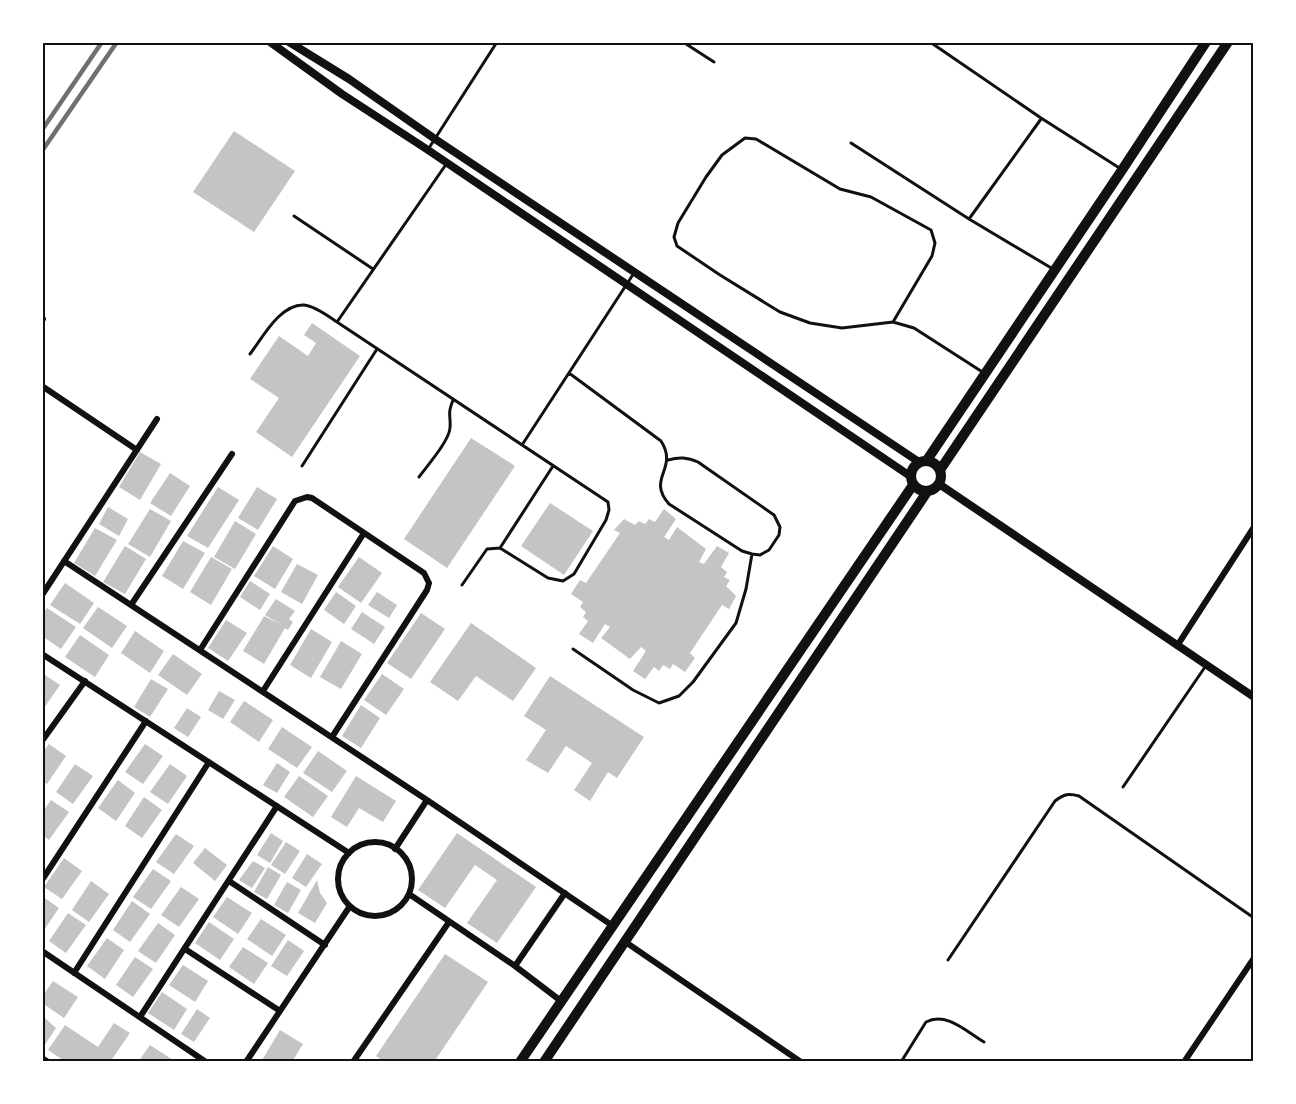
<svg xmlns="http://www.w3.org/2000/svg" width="1296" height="1104" viewBox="0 0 1296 1104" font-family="Rubik,sans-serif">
<rect width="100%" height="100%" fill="#fff"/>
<path fill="#c4c4c4" d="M234,131L295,171L254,232L193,192Z
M312,323L360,356L292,457L256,432L279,398L250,379L279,336L308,356L316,343L304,335Z
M471,438L515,466L447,568L404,539Z
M140,452L161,464L140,500L119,487Z
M170,473L190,486L171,516L150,503Z
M218,487L239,500L208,548L187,536Z
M257,487L277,499L258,530L238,518Z
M550,503L593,531L564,575L521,546Z
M108,507L128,519L119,536L99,524Z
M150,509L171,521L150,557L128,544Z
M664,509L676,519L664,537L669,540L677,527L706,549L699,562L704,564L717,546L729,553L721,567L727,572L724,577L730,580L726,586L736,596L729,609L722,605L690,653L695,658L685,672L673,664L670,669L663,665L659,671L654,667L645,679L633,671L646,651L641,647L630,659L601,638L610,627L605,624L593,643L579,634L588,621L583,617L586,612L580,607L583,602L571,594L580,580L586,583L620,533L614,530L624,519L635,525L639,521L645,524L649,519L655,522Z
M235,521L256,534L235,569L214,557Z
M95,528L117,540L95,576L74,563Z
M183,541L205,553L183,589L162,576Z
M125,546L146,559L125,594L103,582Z
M273,546L293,559L275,589L254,576Z
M211,557L232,569L211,605L190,592Z
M359,557L382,573L361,603L338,587Z
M297,564L318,575L302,604L281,592Z
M250,581L270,594L260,610L240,597Z
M65,583L94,603L80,624L50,605Z
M336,592L356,606L344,624L324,610Z
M377,592L397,605L389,618L368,605Z
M276,599L295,611L289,619L293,622L288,630L285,628L264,664L243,651L264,616L280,624L265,615Z
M98,607L127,626L112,648L83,628Z
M47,608L76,627L61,649L42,636V615Z
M362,612L385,627L374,644L351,629Z
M421,613L445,629L411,679L387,663Z
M226,620L247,633L228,661L208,648Z
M471,623L536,668L513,701L476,676L458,701L430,682Z
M311,629L332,642L311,678L290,665Z
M135,631L164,651L150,673L121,653Z
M80,635L109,655L95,677L65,657Z
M341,641L362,654L341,689L320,677Z
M173,654L202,674L187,695L158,675Z
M42,673L60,685L42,711Z
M382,674L404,689L386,715L364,700Z
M550,676L644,737L617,778L608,772L590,801L574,790L592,763L566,746L548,773L526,760L546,730L524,716Z
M151,679L168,689L150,717L134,707Z
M219,691L235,700L223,719L208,710Z
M244,701L273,720L259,742L230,722Z
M361,705L380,718L361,748L342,736Z
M187,708L201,717L188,737L174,728Z
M282,727L312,747L297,768L268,749Z
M49,744L66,756L47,784L42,781V753Z
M145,744L163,756L143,784L125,772Z
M318,751L347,771L332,792L303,773Z
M277,763L290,772L277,793L263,785Z
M75,764L93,776L73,804L56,792Z
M170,764L187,776L168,804L150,792Z
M299,776L328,796L313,817L284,797Z
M356,776L396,801L383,822L359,808L347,827L331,817Z
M118,780L135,793L116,821L98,808Z
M144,797L162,810L142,838L125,826Z
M51,800L69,812L49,840L42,835V813Z
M271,833L283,841L270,863L257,855Z
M457,833L536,887L497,943L467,923L497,880L475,865L445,908L418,890Z
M176,834L194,846L174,874L156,862Z
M286,842L300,851L285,874L271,865Z
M205,848L227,865L215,881L193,863Z
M307,854L322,864L306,887L292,878Z
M64,858L82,871L62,899L44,887Z
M253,861L265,868L252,888L239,880Z
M268,867L281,875L267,899L254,892Z
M153,869L171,881L151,909L133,897Z
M317,880L320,893L327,903L315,923L298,913Z
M91,881L109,894L89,922L72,910Z
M287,882L301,890L288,913L274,905Z
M181,887L199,899L179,927L161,915Z
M42,896L59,908L42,933Z
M227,897L252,913L238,934L213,917Z
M132,901L150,914L130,942L113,930Z
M68,913L86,925L66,953L49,941Z
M261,919L286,935L272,956L247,939Z
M209,922L234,939L220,960L195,943Z
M158,923L175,935L156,963L138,951Z
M107,938L124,950L105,979L87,966Z
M288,940L304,951L287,976L271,966Z
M243,947L268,963L254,984L229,967Z
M445,954L488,982L434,1062H385L376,1056Z
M135,957L153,969L133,997L116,985Z
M183,965L208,981L195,1002L169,985Z
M53,981L78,997L64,1018L42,1003V997Z
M162,992L187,1009L174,1030L148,1013Z
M197,1009L210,1018L194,1042L181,1034Z
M45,1018L56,1028L42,1049V1024Z
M114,1023L130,1033L110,1062H66L48,1050L65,1025L98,1047Z
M280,1030L303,1044L292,1062H261Z
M150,1045L176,1062H138Z"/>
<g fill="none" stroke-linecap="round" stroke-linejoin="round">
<path stroke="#111" stroke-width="3" d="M683,42L714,62
M930,42L1041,118L1121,169
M1041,119L969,219L1053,269
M851,143L969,219
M429,148L497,42
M294,216L373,269
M337,322L447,163
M893,322L932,256L935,243L931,230L871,197L840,189L756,139L745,138L722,155L706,177L678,223L674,237L677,246L720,275L780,312L810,323L842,328L893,322L914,328L984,373
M250,354C263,337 280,304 304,305C315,306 328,316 337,322L608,502L609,510L606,520L574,574L563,581L548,578L500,548L553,466
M569,373L661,441C679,469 646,478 669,504L742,551L752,554L760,555L769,550L779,535L780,527L774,515L698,462C687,457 679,457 668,460
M522,445L634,273
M302,466L377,349
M419,477C427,466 449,441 450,428C451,414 447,416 453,400
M462,585L487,549L500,548
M573,649L633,690L659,703L679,696L693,682L736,623L746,589L752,554
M1123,787L1205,667
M948,960L1055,801C1064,794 1069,793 1079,796L1254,918
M901,1062L926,1022C946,1011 967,1032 984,1042"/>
<path stroke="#111" stroke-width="6" d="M42,321L43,319
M42,386L137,450
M64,561L427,800L395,849
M42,595L157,419
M131,605L232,454
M1177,646L1254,527
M200,650L295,501L307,497L312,498L424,573L429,583L427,590L332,737
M42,654L349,853
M263,691L364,533
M42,741L85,681
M427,800L613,926
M338 879a37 37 0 1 1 74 0a37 37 0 1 1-74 0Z
M42,880L146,721
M229,881L325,945
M409,894L515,966L561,1001
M624,941L801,1062
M185,949L280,1011
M42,951L206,1062
M515,966L565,893
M74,973L209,762
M140,1017L277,806
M42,1058L48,1062
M246,1062L350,906
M353,1062L449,922
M1184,1062L1254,958"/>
<path stroke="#111" stroke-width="8" d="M270,42L342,94L428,150L910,476
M289,42L349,79L435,139L919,462
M939,484L1254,697"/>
<path stroke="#111" stroke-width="10" d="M927,460L1122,170L1206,42
M911 476a15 15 0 1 1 30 0a15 15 0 1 1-30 0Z
M940,470L1228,42
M520,1062L913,485
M544,1062L927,492"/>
<path stroke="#707070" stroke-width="4.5" d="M42,130L102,42
M42,151L117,42"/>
</g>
<rect width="1296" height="1104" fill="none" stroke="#ffffff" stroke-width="87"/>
<rect x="44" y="44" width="1208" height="1016" fill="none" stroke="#111" stroke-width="2"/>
</svg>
